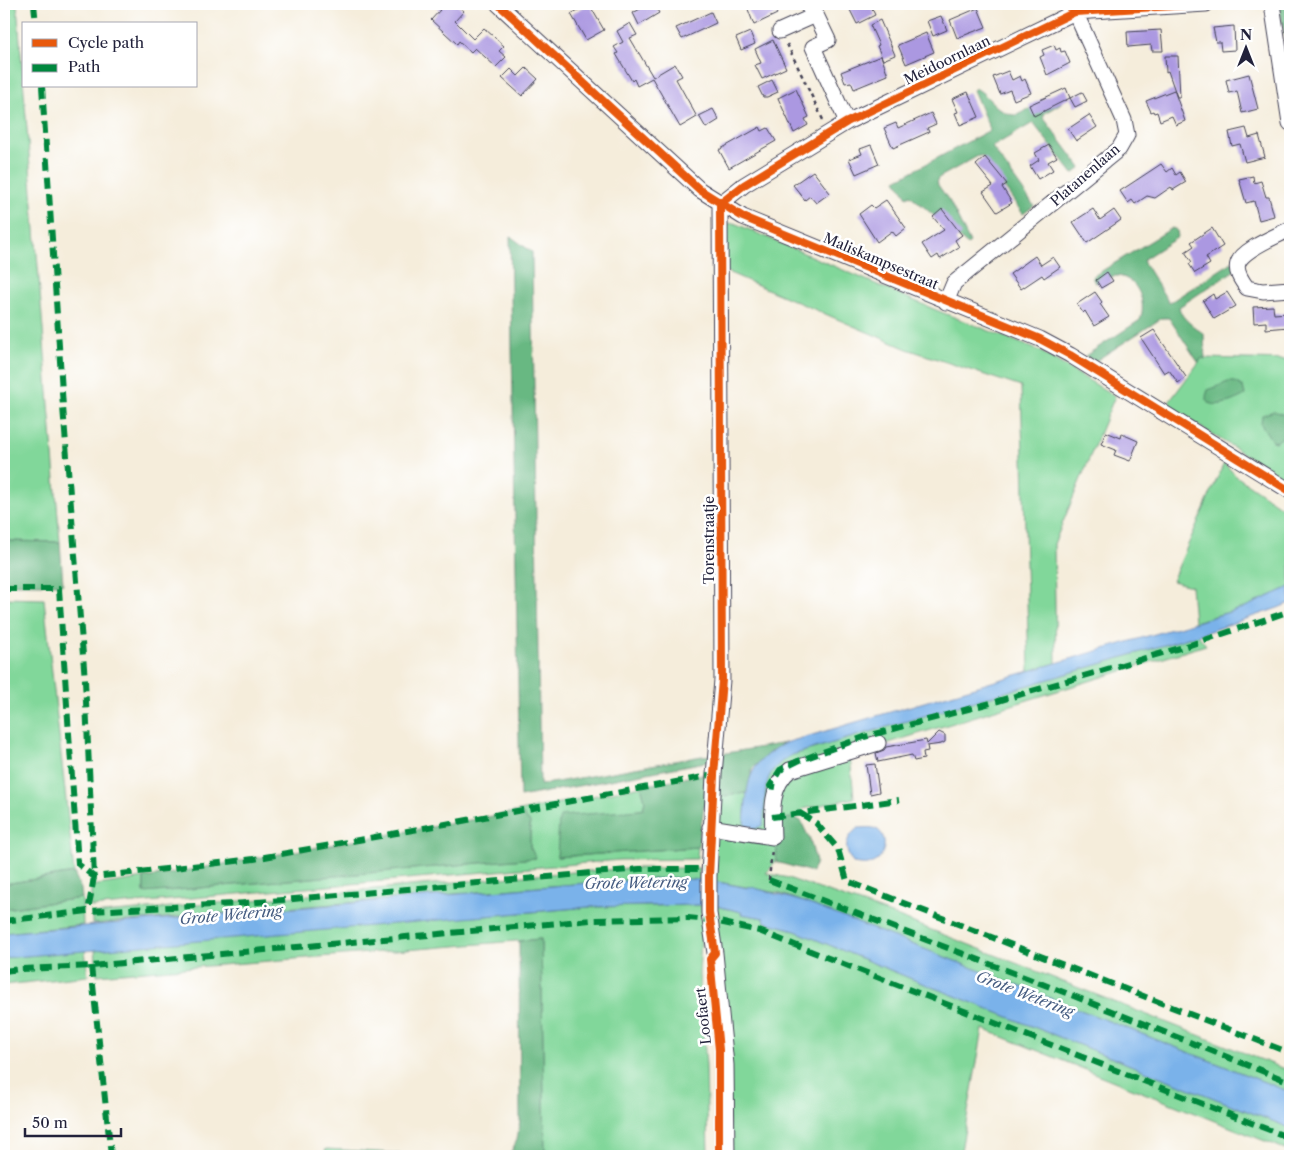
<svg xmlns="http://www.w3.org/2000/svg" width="1294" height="1160" viewBox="0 0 1294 1160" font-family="'Libre Caslon Text',serif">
<rect width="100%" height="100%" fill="#fff"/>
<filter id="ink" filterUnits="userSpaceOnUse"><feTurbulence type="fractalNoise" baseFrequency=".02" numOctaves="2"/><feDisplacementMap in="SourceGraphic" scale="10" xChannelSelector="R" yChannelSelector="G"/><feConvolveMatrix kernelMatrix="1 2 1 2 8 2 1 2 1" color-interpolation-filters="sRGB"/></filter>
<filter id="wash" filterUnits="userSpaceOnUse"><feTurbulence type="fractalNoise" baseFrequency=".0096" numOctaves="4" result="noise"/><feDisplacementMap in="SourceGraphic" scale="20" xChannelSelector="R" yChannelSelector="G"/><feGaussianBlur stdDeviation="1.12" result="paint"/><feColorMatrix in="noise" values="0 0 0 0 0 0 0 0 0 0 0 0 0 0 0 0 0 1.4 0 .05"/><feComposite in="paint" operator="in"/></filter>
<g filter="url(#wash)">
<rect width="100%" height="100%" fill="#f5eddb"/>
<path fill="#81d79a" stroke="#527c6a" d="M4,4H17L60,542L4,541Z
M734,223L936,310L1038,350L1115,396L1054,544L1056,663L1029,671L1021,387L907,349L725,271V224Z
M1202,358L1290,360V478L1285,479L1166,406Z
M1224,463L1236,476L1290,513V587L1243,608L1194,622L1191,586L1172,581Z
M4,598L44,599L74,873L4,884Z
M1198,635L1206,645L850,755L854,798L803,809L795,818L779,819C778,837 781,862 766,873L788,878L891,914L1290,1071V1092L804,902L778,893L713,881L715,797L747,793L744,823L762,825C767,792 758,773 792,755Z
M641,786L645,800L643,809L626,813L559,844L557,857L698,847L697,859L620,860L91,907V886L144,878V893L535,858L530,847V823L520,811Z
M635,868H699L700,881L674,878L587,883L92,924V914L558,873Z
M82,898L83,925L4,933V909Z
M701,905L703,931L701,941L699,974L706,1065L708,1156H545L541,939L97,975L95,949L589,907Z
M716,906L742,912V914L764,918L765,922L788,928L907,977L1290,1128V1151L983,1029L960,1156H731L716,929Z
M85,950L88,976L4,985V958Z
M326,1149L395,1153L409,1156H323Z"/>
<path fill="#68b882" stroke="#456d5e" d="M1279,4L1290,5V70Z
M975,88C990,95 998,116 1017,115L1056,95L1061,96V103L1045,113L1043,117L1081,168L1073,174L1033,123L992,147L1034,206L1023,214L982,156H978L940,177L937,180L938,185L950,202L970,243L968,245L910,195L907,197L896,180L990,130L973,90Z
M1172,228L1177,230L1178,237L1144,259L1143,261L1169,303L1232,262L1235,270L1179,307C1181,319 1195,327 1204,334L1205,359L1202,358L1198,362L1169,318H1162L1094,362L1085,356L1140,320C1147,302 1138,279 1118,276C1109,275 1103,282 1095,283L1092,277Z
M510,236L532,252L540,785L702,756L712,755L711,761L520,797Z
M1228,382H1235L1243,387L1245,395C1236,400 1219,408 1208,403L1206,396L1208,390Z
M1274,411L1287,416L1289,424L1284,436L1276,442L1272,441L1261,424L1262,415Z
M4,541L60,542L63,584H4Z
M785,743L772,750L752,769L747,793L715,797L721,754Z
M709,773L698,847L557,857L559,820L561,816L639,810L643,809L645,800L641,786Z
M520,811L530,823V847L536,858L144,893V878Z
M779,819L795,818L801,821L810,840L816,862L812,872L776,862Z
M74,873L81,889L82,898L4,909V884Z
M541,939L545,1156H509L517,1140L520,1120L519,941Z"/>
<path fill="#7ab2ea" stroke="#4e6a92" d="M1290,587V603L1278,608L1198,635L792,755C759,773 767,792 763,825L755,829L748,828L744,823C748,782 745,765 785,743L1243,608Z
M858,828C865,828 872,826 878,830C888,837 885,855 876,861C869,866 861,864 853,863C843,849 845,838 858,828Z
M674,878L713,881L748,888V886L804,902L1290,1092V1128L907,977L788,928L765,922L764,918L741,914L742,912L716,906L701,905L589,907L4,958V933L14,932L587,883Z"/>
<g id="blocks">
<path fill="#ab98e1" d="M433,4H456L464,11L455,21L473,39L484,28L504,46L499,51L506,57L496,67L475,48L471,52L459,41L457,44L431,20L440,10Z
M589,4L604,30L586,40L571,14Z
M649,4H654L659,13L639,25L633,13Z
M746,4H772L777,14L754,25Z
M847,4H870L875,15L857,24Z
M978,8L986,27L957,38L950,20Z
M711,12L716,23L682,39L676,28Z
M941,16L947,30L933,36L927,21Z
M880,20L895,55L883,60L877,46L879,45L870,25Z
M630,23L637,35L630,38L653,77L675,64L682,76L676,79L697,117L680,127L652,78L637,86L634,79L632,81L616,54L618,53L614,47L623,42L617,31Z
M1234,26L1235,50L1221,51L1220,42H1216L1213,28Z
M1161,30L1163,51H1152L1151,45L1128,47L1127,32Z
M750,32L755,44L741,50L736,38Z
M926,33L934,52L906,64L898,45Z
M773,40L786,68L762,79L755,65L761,63L755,49Z
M1054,45L1056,50L1060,48L1061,52L1065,51L1070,63L1047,75L1040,57L1044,55L1042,50Z
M881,56L888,75L854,89L851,82L845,83L841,72Z
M1165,56H1178L1180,97H1177L1168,71L1166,72Z
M526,68L538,79L522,96L502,78L511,69L518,76Z
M1008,71L1012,80L1020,76L1022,81L1025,79L1031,93L1014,100L1010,90L1000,94L993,77Z
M1249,74L1258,109L1242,113L1237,91L1229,93L1226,80Z
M772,80L778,92L767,97H763L758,87Z
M1066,88L1070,98L1034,116L1029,105Z
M796,89L809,117L805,119L808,125L794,133L778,98Z
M1174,90L1185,121L1176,125L1172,116L1160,121L1157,112L1154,113L1153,111L1151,112L1146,101Z
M968,92L979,117L960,125L955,113L958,112L952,99Z
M1082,92L1087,101L1075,107L1070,98Z
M713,109L719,120L706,128L699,116Z
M931,113L936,124L927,128L929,132L893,148L884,128L896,123L898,128Z
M1089,115L1097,127L1076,141L1068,129Z
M760,127L762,131L768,128L776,141L729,168L719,150Z
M1246,128L1249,138L1259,135L1265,157L1245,162L1240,144L1232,146L1229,132Z
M871,145L879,164L856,174L849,159L862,154L860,149Z
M1049,145L1057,157L1048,162L1053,170L1038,179L1030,166L1039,160L1035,153Z
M985,157L1007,184L1002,187L1012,203L997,212L983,192L993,186L976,165Z
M1161,164L1167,172L1172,168L1176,175L1180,172L1186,182L1173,190L1171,187L1155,198L1147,196L1135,204L1132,200L1128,203L1120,191Z
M813,171L830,193L816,203L810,196L805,200L793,185Z
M1253,176L1254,183L1261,181L1266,197H1269L1274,216L1259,220L1254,201L1246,203L1239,179Z
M886,200L906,228L896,236L892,231L877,242L859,214L871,205L874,208Z
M942,209L962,235L955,240L959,247L940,259L938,255L932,259L922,244L944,230L933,217Z
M1093,209L1100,220L1114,210L1121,220L1087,243L1073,222Z
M1212,228L1223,246L1206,257L1210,264L1195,273L1189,264L1192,262L1185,252L1194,246L1191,242Z
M1035,256L1041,265L1053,257L1060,267L1044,278L1042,275L1021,289L1010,274Z
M1107,272L1113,281L1101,288L1096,280Z
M1095,292L1102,302L1100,304L1109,317L1094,326L1085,311L1083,313L1077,304Z
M1227,292L1236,306L1214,319L1203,301L1213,294L1215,299Z
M1273,306L1274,314L1288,313L1289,327L1266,329V322L1254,323L1253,307Z
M1154,330L1186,377L1178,383L1169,370L1164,373L1141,338Z
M1106,432L1121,438L1122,434L1138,441L1130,461L1114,455L1116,450L1101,444Z
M939,732L945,735V742L941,744L927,746L928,751L923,752L924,759L914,761L912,755L878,762L876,753L884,750L886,747L926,740L927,744Z
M875,764L879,792L870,794L866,765Z"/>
</g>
</g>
<g filter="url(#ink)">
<use href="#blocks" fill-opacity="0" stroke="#424053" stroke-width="1"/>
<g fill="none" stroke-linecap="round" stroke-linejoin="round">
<defs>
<path id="minor" d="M498,4L700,190L743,217L1040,339L1070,355L1290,491
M806,4L816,15L828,40L813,47L847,122
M1272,4L1290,123
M780,31L816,15
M720,204L722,680L714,775L709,876V913L715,953L726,1065L727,1156
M720,204L744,185L847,122L1075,12L1206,4
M1290,229C1277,236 1243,249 1238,263C1235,272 1242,281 1247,288L1263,291L1290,289
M946,302L954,283L1119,149L1127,135L1124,120L1072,5
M710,827L773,837C772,813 770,786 790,770L878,743"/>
</defs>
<use href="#minor" stroke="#424053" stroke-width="17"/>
<path stroke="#424053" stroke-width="2.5" stroke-dasharray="4 4" stroke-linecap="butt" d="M685,4H688
M785,4L789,11
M787,44L824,122
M769,880L772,849"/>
<use href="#minor" stroke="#fff" stroke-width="15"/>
<path stroke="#00873e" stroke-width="6" stroke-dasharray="12 6" stroke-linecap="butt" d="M34,4L36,24
M42,86L63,407L85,680L94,877L88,911
M4,589H59L78,864L94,877L254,859L714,775
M776,787L770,786L780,770L798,761L864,737L998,701L1190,645L1290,611
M800,813L816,823L838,849L847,881L1290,1053
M772,817L899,800
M769,880L1066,993L1290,1082
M4,921L88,911L235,904L640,869H709
M91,966L111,1156
M4,971L19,969L91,966L591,920L688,918L710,920L759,931L1290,1138"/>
<defs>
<path id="cycleway" d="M498,4L700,190L743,217L1040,339L1070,355L1290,491
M720,204L744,185L847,122L1075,12L1206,4
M719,1156V1050L710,959L715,953L709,913V876L714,775L722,680L720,204"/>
</defs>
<use href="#cycleway" stroke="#fff" stroke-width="11"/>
<use href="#cycleway" stroke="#e8590c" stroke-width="8"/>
</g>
</g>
<g text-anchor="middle" stroke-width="5" stroke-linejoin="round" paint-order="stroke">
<g font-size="14" fill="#22223b" stroke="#fff">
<text transform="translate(947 60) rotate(-26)" y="5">Meidoornlaan</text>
<text transform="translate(1085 175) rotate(-41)" y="5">Platanenlaan</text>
<text transform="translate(881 261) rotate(23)" y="5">Maliskampsestraat</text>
<text transform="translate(709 540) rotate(-90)" y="5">Torenstraatje</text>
<text transform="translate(703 1016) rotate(-96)" y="5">Loofaert</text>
</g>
<g font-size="15" font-style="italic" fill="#455c81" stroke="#fff">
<text transform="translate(636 883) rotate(-1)" y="5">Grote Wetering</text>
<text transform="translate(231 915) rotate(-5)" y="5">Grote Wetering</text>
<text transform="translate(1025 994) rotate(21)" y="5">Grote Wetering</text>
</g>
</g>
<rect width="1294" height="1160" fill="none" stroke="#fff" stroke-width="20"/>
<rect x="22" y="22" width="175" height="65" fill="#ffffff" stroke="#a7a7b1"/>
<rect x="32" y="39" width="25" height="8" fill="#e8590c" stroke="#a7a7b1"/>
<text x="68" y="48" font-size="15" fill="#22223b">Cycle path</text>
<rect x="32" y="64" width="25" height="8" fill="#00873e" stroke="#a7a7b1"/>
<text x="68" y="72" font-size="15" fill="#22223b">Path</text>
<g transform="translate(1246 48)" stroke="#ffffff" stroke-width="4" paint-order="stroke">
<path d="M0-4L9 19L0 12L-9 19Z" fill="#22223b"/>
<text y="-8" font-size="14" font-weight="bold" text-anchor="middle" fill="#22223b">N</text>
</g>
<path d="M25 1128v8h96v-8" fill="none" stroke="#22223b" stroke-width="2.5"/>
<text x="32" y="1128" font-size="15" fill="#22223b" stroke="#ffffff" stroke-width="4" paint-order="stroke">50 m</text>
</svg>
